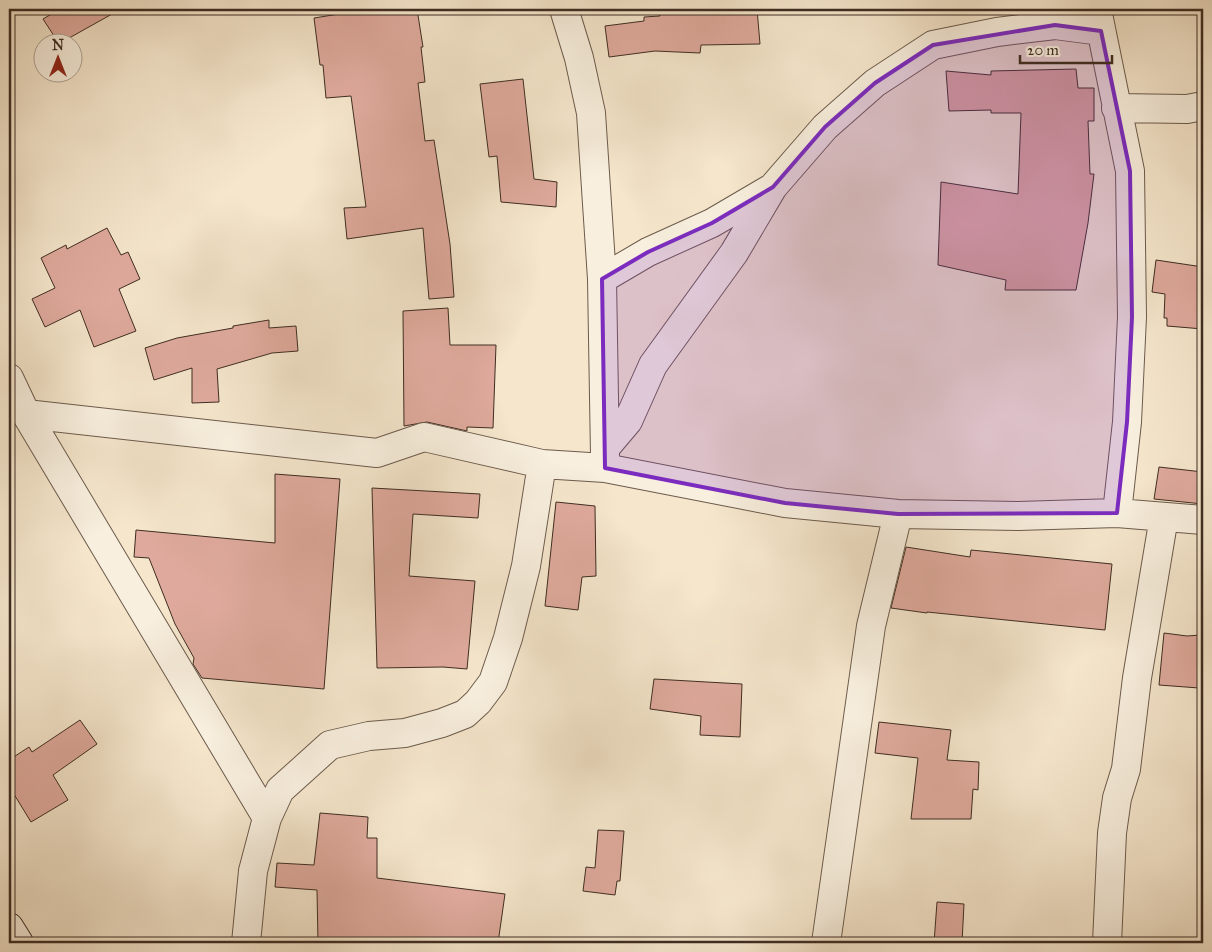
<svg xmlns="http://www.w3.org/2000/svg" width="1212" height="952" viewBox="0 0 1212 952" font-family="'IM FELL Great Primer',serif">
<rect width="100%" height="100%" fill="#f5e6cc"/>
<filter id="stains"><feTurbulence type="fractalNoise" baseFrequency=".004" numOctaves="4"/><feColorMatrix values="0 0 0 0 .2 0 0 0 0 .09 0 0 0 0 .02 0 0 0 .5 -.17"/></filter>
<radialGradient id="worn" r=".72"><stop offset=".6" stop-color="#630" stop-opacity="0"/><stop offset="1" stop-color="#630" stop-opacity=".3"/></radialGradient>
<path fill="#dfaa9d" stroke="#3f2d22" d="M60,9H121L62,42H58L43,19Z
M370,9H417L423,47H421L425,82L418,83L425,141L434,140L450,244L454,297L429,299L423,228L347,239L344,208L366,207L351,96L326,98L323,65H320L314,18Z
M658,9H757L760,44L701,45L700,53L655,51L609,57L605,26L644,21V17L660,16Z
M1076,69L1078,88H1094V121H1088L1090,174H1094L1088,223L1076,290H1005L1006,280L938,265L941,182L1018,194L1021,113H991V110L949,111L946,71L991,75V71Z
M523,79L534,179L557,182L556,207L501,202L497,156L489,157L480,84Z
M107,228L121,255L128,252L140,279L119,289L136,331L94,347L80,310L45,327L32,299L55,288L41,258L66,245L67,249Z
M1156,260L1203,267V329L1167,326V318H1164L1165,294L1152,292Z
M448,308L450,345H496L493,428L467,427V431L427,422L404,426L403,311Z
M269,320V328L296,326L298,351L272,353L217,369L219,402L192,403V368L154,380L145,348L177,338L233,328V326Z
M1159,467L1203,472V504L1154,499Z
M275,474L340,479L324,689L202,678L193,664L194,658L175,624L149,558L134,557L136,530L275,543Z
M372,488L480,494L478,518L413,514L409,576L475,581L467,669L443,667L377,668Z
M556,502L595,506L596,576L582,577L578,610L545,606Z
M906,547L970,557L971,550L1112,564L1105,630L927,612V613L891,608Z
M1164,633L1187,636L1201,635L1199,688L1159,685Z
M654,679L742,684L740,737L700,735L701,716L650,709Z
M80,720L97,744L53,775L68,800L31,822L9,786V760L29,747L32,752Z
M879,722L951,730L947,760L979,762L978,790L973,789L971,819H911L918,758L875,753Z
M320,813L368,817L367,838H377V878L505,894L498,943H318L317,890L275,887L277,863L314,865Z
M598,830L624,831L620,881H617L615,895L583,891L586,867L595,868Z
M937,902L964,904L962,943H934Z"/>
<g fill="none" stroke-linecap="round" stroke-linejoin="round">
<defs>
<path id="minor" d="M564,9L579,58L591,113L602,279L605,456
M1097,9L1130,171L1132,317L1127,422L1117,513
M1116,108L1187,109L1203,106
M602,279L648,252L712,223L770,189
M9,378L26,414L267,818
M26,414L377,453L424,437L542,464L605,468L785,503L898,514L1018,516L1117,513L1203,520
M606,447L628,421L653,365L734,253L773,187L825,127L875,83L933,45L997,32L1055,25L1101,31
M246,943L253,871L267,818L280,790L330,745L369,736L405,733L442,723L465,714L478,702L493,682L508,638L526,566L542,464
M826,943L871,626L898,514
M1107,943L1112,833L1117,798L1126,769L1137,678L1164,517"/>
<path id="secondary" d="M9,927L19,943"/>
</defs>
<use href="#minor" stroke="#6c5b4c" stroke-width="30"/>
<use href="#secondary" stroke="#3f2d22" stroke-width="30"/>
<use href="#minor" stroke="#f8efde" stroke-width="28"/>
<use href="#secondary" stroke="#f8efde" stroke-width="28"/>
</g>
<path fill="#7b2cbf" fill-opacity="0.2" stroke="#7b2cbf" stroke-width="4" stroke-linejoin="round" d="M1055,25L1101,31L1130,171L1132,317L1127,422L1117,513L898,514L785,503L605,468L602,279L648,252L712,223L773,187L825,127L875,83L933,45Z"/>
<rect width="1212" height="952" fill="none" stroke="#f5e6cc" stroke-width="30"/>
<rect x="10" y="10" width="1192" height="932" fill="none" stroke="#3f2d22" stroke-width="2.5"/>
<rect x="15" y="15" width="1182" height="922" fill="none" stroke="#3f2d22"/>
<g transform="translate(58 58)"><circle r="24" fill="#f8efde" stroke="#aea193"/>
<path d="M0-4L9 19L0 12L-9 19Z" fill="#8f2418"/>
<text y="-8" font-size="14" font-weight="bold" text-anchor="middle" fill="#3f2d22">N</text>
</g>
<path d="M1020 55v8h92v-8" fill="none" stroke="#3f2d22" stroke-width="2.5"/>
<text x="1027" y="55" font-size="15" fill="#3f2d22" stroke="#f8efde" stroke-width="4" paint-order="stroke">20 m</text>
<rect width="100%" height="100%" filter="url(#stains)"/>
<rect width="100%" height="100%" fill="url(#worn)"/>
</svg>
